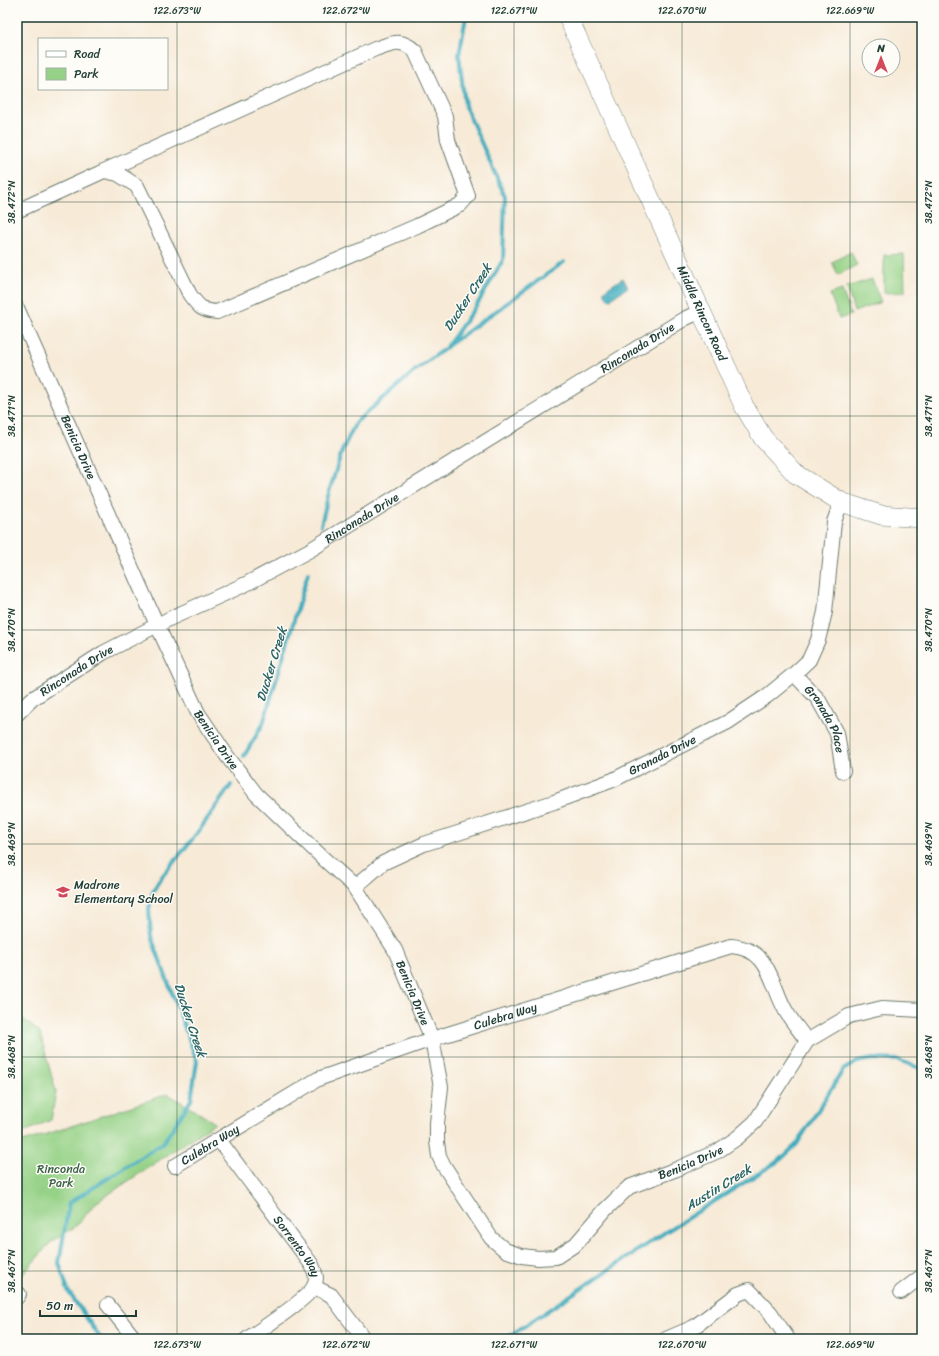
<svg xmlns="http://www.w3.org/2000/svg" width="939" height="1356" viewBox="0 0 939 1356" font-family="Sriracha,sans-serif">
<rect width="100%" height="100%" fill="#fdfcf7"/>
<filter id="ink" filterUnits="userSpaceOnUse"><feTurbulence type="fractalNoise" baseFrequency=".025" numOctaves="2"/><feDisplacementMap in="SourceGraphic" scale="8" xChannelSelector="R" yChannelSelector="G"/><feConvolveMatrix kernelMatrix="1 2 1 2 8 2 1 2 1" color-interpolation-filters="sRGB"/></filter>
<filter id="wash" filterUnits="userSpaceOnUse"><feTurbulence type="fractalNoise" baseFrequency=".012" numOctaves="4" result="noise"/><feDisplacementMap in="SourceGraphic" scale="16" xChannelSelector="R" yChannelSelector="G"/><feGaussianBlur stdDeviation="0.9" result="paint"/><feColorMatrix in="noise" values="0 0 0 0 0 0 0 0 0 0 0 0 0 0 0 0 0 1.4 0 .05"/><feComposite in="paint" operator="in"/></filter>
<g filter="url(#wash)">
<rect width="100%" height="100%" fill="#f7ead7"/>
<path fill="#95d186" stroke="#5a875d" d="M851,252L857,265L838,275L832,262Z
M904,254L905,292L884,293V255Z
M872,279L881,302L854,312L847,287Z
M842,290L851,315L839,319L830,294Z
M17,1014L40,1033L56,1092L51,1120L17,1135Z
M168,1094L215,1123L97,1202L75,1227L50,1243L17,1281V1144Z"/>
<path fill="#3eacbd" stroke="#2e7478" d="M623,278L628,287L609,300L603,291Z"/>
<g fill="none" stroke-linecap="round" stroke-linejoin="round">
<path stroke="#3eacbd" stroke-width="4" d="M449,345L564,262
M321,525L329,492L342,451L356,422L417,369L446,348L478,303L503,260L505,196L465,106L459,55L466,17
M244,756L263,724L308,573
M101,1339L68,1291L59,1263L69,1203L163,1143L191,1100L197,1061L151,936L149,909L153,891L160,879L198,832L231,785
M505,1339L664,1233L780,1160L797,1144L843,1070L857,1062L873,1059L898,1060L922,1069"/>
</g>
</g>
<g filter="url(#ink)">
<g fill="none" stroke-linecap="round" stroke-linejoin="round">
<defs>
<g id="street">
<path d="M17,211L104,171L118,174L137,186L190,295C199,307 202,311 217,312L417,226L460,205L468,196L448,140L445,116L415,51C400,38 393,43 375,49L104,171"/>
<path id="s1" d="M17,308L157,625L198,713L227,756L256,794L324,859L355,887L395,950L432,1039L441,1087L437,1123V1142L439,1156L444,1166L491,1238L505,1250L522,1256L538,1258L556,1257L576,1244L605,1210L629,1187L677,1169L718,1151L737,1138L755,1122L807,1041L849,1016L882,1008L922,1010"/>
<path id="s2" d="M794,674L818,699L837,733L843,771"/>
<path id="s3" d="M17,714L32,699L103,653L171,618L246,584L310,550L684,319L701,311"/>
<path id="s4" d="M355,887L383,863L424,844L554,802L613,780L728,722L767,696L794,674L809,660L818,640L825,612L834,522L841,502"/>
<path id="s5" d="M219,1140L312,1265C315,1273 318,1278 314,1286C309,1298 260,1330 247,1339"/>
<path id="s6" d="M175,1166L318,1079L432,1039L731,946C772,949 770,985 787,1013C793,1023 801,1032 807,1041"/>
<path d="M314,1287L331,1295L364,1339"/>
<path d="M901,1292L922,1276"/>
<path d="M17,1297L19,1294"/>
<path d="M108,1305L135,1339"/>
<path d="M666,1339L694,1327L738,1294L749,1290L770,1312L788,1339"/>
</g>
<g id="secondary">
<path id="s7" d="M568,17L744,406L763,438L796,474L841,502L881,515L922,518"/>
</g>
</defs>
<use href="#street" stroke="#6b7a6d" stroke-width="16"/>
<use href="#secondary" stroke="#6b7a6d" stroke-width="20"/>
<use href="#street" stroke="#fff" stroke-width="14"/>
<use href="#secondary" stroke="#fff" stroke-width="19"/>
</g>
</g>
<path fill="none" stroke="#1f3d34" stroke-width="1" stroke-opacity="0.45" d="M177,17V1339M346,17V1339M514,17V1339M682,17V1339M850,17V1339M17,202H922M17,416H922M17,630H922M17,844H922M17,1057H922M17,1271H922"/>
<defs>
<symbol id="school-bare" viewBox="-9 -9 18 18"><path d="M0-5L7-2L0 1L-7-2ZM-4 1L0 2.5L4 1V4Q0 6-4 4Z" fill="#d1495b" stroke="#fdfcf7" stroke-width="2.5" paint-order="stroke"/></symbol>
</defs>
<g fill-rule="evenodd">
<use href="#school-bare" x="53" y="882" width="20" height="20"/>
</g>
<g text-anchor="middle" stroke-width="3" stroke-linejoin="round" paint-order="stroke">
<g font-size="12" fill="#1f3d34" stroke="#fdfcf7">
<text dy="4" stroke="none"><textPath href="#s7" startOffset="325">Middle Rincon Road</textPath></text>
<text dy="4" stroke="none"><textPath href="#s3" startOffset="722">Rinconada Drive</textPath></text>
<text dy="4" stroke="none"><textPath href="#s1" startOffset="152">Benicia Drive</textPath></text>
<text dy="4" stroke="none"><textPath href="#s3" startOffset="398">Rinconada Drive</textPath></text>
<text dy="4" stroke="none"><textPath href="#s3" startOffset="74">Rinconada Drive</textPath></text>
<text dy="4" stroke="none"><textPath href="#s2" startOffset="56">Granada Place</textPath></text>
<text dy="4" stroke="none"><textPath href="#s1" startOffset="476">Benicia Drive</textPath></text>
<text dy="4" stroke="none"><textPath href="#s4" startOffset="337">Granada Drive</textPath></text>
<text dy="4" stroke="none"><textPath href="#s1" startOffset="800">Benicia Drive</textPath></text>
<text dy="4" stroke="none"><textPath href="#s6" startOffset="365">Culebra Way</textPath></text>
<text dy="4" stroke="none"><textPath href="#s6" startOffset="41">Culebra Way</textPath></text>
<text dy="4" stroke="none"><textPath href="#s1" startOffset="1304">Benicia Drive</textPath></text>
<text dy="4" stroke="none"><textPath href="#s5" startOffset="132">Sorrento Way</textPath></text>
</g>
<g font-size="12" fill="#1f3d34" stroke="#fdfcf7" text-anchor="start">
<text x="74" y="889">Madrone<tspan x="74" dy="14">Elementary School</tspan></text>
</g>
<g font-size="12" fill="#3c6248" stroke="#fdfcf7">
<text x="61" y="1173">Rinconda<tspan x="61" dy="14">Park</tspan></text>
</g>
<g font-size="13" font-style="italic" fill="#2a6464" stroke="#fdfcf7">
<text transform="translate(467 297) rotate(-57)" y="5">Ducker Creek</text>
<text transform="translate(271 664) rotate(-73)" y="5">Ducker Creek</text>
<text transform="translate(191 1020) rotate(72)" y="5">Ducker Creek</text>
<text transform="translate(718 1187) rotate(-32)" y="5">Austin Creek</text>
</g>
</g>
<rect width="939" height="1356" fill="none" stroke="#fdfcf7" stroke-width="44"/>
<rect x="38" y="38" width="130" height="52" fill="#fdfcf7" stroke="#a4b0a9"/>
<rect x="46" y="51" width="20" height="6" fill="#ffffff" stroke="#a4b0a9"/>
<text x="74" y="58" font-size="12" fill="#1f3d34">Road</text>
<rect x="46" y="68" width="20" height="12" fill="#95d186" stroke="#a4b0a9"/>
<text x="74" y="78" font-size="12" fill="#1f3d34">Park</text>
<g transform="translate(881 58)"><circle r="19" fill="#fdfcf7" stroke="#a4b0a9"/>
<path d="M0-3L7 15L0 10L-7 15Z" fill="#d1495b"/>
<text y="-6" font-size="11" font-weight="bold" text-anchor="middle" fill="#1f3d34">N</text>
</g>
<path d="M40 1310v6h96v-6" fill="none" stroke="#1f3d34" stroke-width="2"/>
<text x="46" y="1310" font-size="12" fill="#1f3d34" stroke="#fdfcf7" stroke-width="3" paint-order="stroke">50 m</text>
<rect x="22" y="22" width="895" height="1312" fill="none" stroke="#1f3d34" stroke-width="1.5"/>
<g font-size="10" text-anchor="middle" fill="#1f3d34">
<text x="177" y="14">122.673°W</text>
<text x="346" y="14">122.672°W</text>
<text x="514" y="14">122.671°W</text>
<text x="682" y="14">122.670°W</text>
<text x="850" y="14">122.669°W</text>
<text transform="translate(11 202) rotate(-90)" y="4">38.472°N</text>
<text transform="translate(928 202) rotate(-90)" y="4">38.472°N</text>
<text transform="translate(11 416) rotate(-90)" y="4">38.471°N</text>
<text transform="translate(928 416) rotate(-90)" y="4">38.471°N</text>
<text transform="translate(11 630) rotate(-90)" y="4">38.470°N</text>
<text transform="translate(928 630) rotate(-90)" y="4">38.470°N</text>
<text transform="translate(11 844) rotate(-90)" y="4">38.469°N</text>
<text transform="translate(928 844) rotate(-90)" y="4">38.469°N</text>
<text transform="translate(11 1057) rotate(-90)" y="4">38.468°N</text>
<text transform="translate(928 1057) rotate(-90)" y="4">38.468°N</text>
<text transform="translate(11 1271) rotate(-90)" y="4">38.467°N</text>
<text transform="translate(928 1271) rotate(-90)" y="4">38.467°N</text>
<text x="177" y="1348">122.673°W</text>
<text x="346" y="1348">122.672°W</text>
<text x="514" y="1348">122.671°W</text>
<text x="682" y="1348">122.670°W</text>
<text x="850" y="1348">122.669°W</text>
</g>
</svg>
